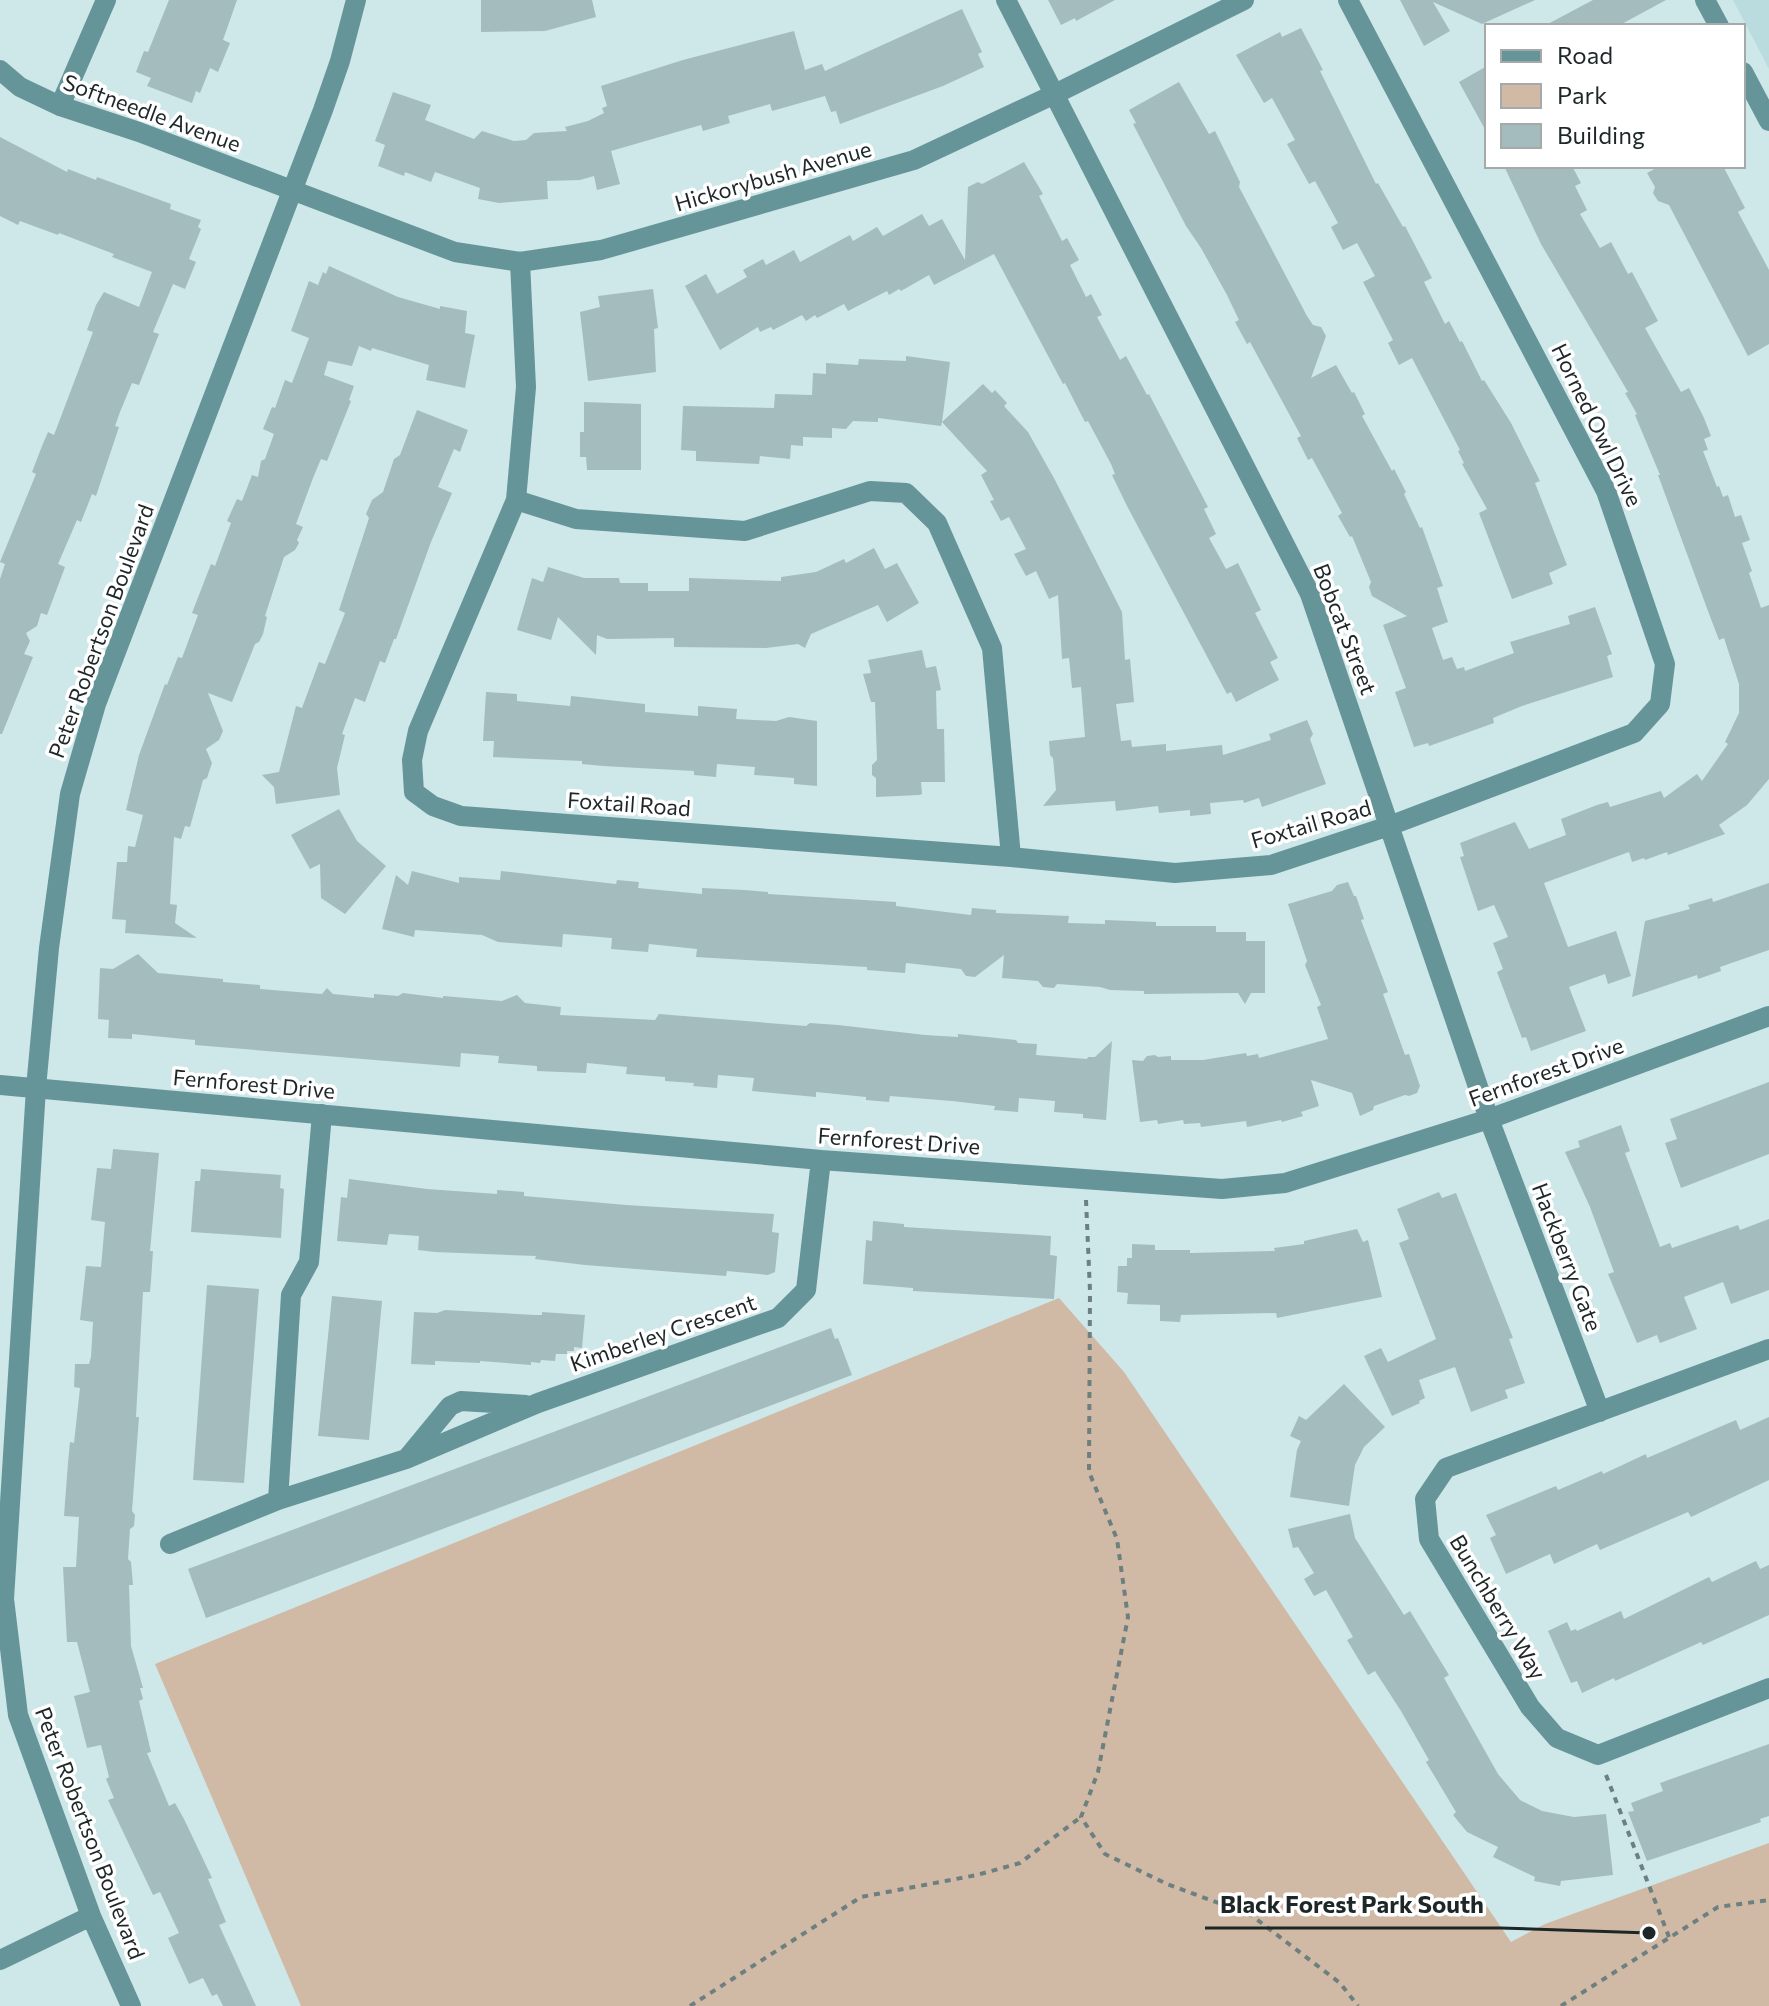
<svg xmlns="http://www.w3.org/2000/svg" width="1769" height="2006" viewBox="0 0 1769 2006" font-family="Commissioner,sans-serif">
<rect width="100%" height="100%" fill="#cee7e9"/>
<path fill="#bbdcdf" d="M1733,0H1769V69Z"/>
<path fill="#d0baa5" d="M1059,1298L1124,1372L1511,1942L1545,1924L1769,1843V2006H301L155,1664Z"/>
<path fill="#a4bcbe" d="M169,0H237L223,40L230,43L218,72L210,68L200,93L196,91L192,103L147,86L151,78L136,72L144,51L148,52Z
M481,0H592L596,17L545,31L481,32Z
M1048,0H1115L1076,21L1075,18L1061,25Z
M1400,0H1535L1482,24L1433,2L1450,31L1424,46Z
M1593,0H1666L1618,26H1544Z
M962,9L982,52L978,54L984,67L943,86L840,124L836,111L831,112L825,96L772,111L770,104L728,116L730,123L703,131L701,125L611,151L620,184L597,190L594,176L580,180L547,181L548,199L499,203L478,199L480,188L435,172L431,182L405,172L404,176L378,166L385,145L375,141L393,92L431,105L425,120L474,139L482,131L514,141L526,140L534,133L567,131L565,127L588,121L604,113L602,108L607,106L601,86L683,60L794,31L805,70L822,64L825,71Z
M1301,28L1323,70L1320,71L1376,184L1378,183L1403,227L1405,226L1432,278L1424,282L1445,324L1449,321L1460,342L1462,341L1482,381L1484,380L1511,423L1540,481L1535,483L1567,565L1549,573L1553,584L1512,599L1479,513L1487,509L1462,464L1464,463L1458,451L1460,450L1412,358L1399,365L1388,343L1393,340L1363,282L1375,276L1357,243L1343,250L1331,227L1338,223L1315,181L1309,184L1287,144L1295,140L1272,98L1264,103L1236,55L1280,32L1282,37Z
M1487,66V133L1459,82Z
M1179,82L1209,134L1215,131L1240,182L1239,187L1307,316L1313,325L1321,327L1326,336L1311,378L1336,365L1352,393L1354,392L1365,414L1362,416L1392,471L1394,469L1406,492L1404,494L1411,509L1420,528L1422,527L1443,586L1437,588L1448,622L1432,628L1443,660L1452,657L1457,669L1464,667L1465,671L1514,653L1510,642L1570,624L1568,616L1595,607L1612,654L1607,656L1613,677L1522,706L1493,718L1494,723L1452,738L1429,746L1428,743L1414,747L1395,692L1406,688L1383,625L1407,616L1372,596L1369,587L1371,582L1352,536L1350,537L1338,516L1342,513L1312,458L1308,460L1297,438L1301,436L1250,342L1247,344L1235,322L1239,320L1227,295L1201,248L1186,226L1133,124L1136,123L1129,110Z
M0,137L67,172L68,169L96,180L97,177L171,204L170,209L201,220L198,227L201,229L189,259L196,262L185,289L173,284L153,332L159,334L139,385L132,383L120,412L115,426L119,427L96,496L92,494L81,522L77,520L58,564L65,567L47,615L41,613L37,626L26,633L30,641L24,654L33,657L2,734H0V579L5,564L0,562L36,474L32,472L42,446L48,432L54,435L93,332L87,330L96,305L104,292L139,307L152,272L112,257L114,254L59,233L58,235L20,221L18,225L0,216Z
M1024,162L1043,194L1039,196L1062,241L1067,238L1079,260L1070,265L1086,297L1091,294L1102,315L1097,317L1120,360L1126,356L1147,395L1149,394L1208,507L1204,509L1216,534L1209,538L1226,569L1238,563L1261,610L1255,613L1278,658L1270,662L1279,680L1236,702L1231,692L1227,694L1127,506L1112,475L1115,474L1111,464L1088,421L1085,422L1065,383L1063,384L994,254L934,285L929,275L901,291L899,289L889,295L887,291L848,311L844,304L817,318L815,315L806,321L802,315L773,330L771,327L760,332L758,327L720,350L685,286L706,274L717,294L747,277L743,270L763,259L766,265L794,250L800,262L850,235L853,241L877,227L883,236L922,214L929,226L942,219L965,260L968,187L978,182L982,184Z
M1504,166H1572L1581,183L1575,186L1587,210L1580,214L1600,248L1611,242L1628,274L1632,272L1658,321L1645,328L1681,392L1689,388L1704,418L1711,436L1704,439L1708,450L1703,451L1717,487L1719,486L1723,497L1728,495L1735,517L1741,515L1750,540L1742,543L1752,571L1749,573L1761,608L1769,605V779L1747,805L1719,825L1725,834L1668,855L1667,852L1645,860L1644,858L1632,862L1629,852L1544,883L1568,947L1616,931L1631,976L1608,984L1605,974L1569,987L1586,1031L1531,1051L1526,1037L1522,1038L1497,972L1503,969L1493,943L1508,937L1494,905L1478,911L1460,857L1464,856L1460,843L1515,822L1529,849L1566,835L1561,819L1597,805L1608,802L1610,807L1661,791L1664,798L1697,774L1702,781L1728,744L1725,742L1739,713V684L1724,638L1719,640L1708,611L1658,475H1660L1635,415L1637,414L1625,393L1628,392L1541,244Z
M1660,166H1723L1745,208L1738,212L1769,270V344L1748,356L1669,205L1658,201L1653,193L1655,187L1647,173Z
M329,266L398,297L440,309V306L467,311L465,333L475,335L465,388L426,380L429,365L372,348L371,351L359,346L352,366L328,361L324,375L354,386L349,400L351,401L327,461L321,459L313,478L296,524L303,527L297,540L299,543L295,550L284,557L265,616L267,617L263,634L259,642L255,644L232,702L208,693L223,731L219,740L206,749L212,763L207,778L203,780L190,827L185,826L181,839L174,837L170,904L177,905L175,923L197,938L125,933L126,920L112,919L114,896L117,862H127L128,846L135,847L143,815L126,810L139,755L165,684L167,685L178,657L182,658L198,615L192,613L211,564L215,566L231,523L227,521L237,499L242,501L252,475L258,477L261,461L265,459L274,434L263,429L272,407L275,408L285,380L292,383L309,338L291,331L309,281L318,285L323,272L326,274Z
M653,289L658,328L654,329L656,372L588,381L580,312L600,307L598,296Z
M906,356L950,362L942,422L983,384L992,393L995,390L1007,403L1004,406L1028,432L1055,480L1122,612L1125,660L1130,659L1134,702L1116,704L1121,741L1131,740L1132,747L1166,744V751L1222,745L1223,755L1271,740L1269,734L1307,720L1313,734L1310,739L1326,784L1262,807L1259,798L1244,803L1243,800L1210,803L1211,814L1190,816V810L1159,813L1158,806L1116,811L1115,801L1043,806L1056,790L1053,758L1050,755L1049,741L1085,737L1081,687L1072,688L1069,658L1062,659L1058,595L1049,599L1036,571L1026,576L1014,554L1026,549L1009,517L1001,521L990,501L994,500L981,475L987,471L942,422L941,426L878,418V422L853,421L846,429L832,428V438L803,437V446L791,445L790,459L760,456L759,464L696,461V451L681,450L683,406L774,408L775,394L812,395L813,373L826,374V363L858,365L859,359L906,361Z
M584,402L641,404V470H587L586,457H580V432H584Z
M417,410L468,430L460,452L454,449L438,487L452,493L431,542L396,639H394L385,663L380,661L365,702L355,698L342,734L345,735L337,768L340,795L276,804L274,787L262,775L279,772L296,706L302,708L319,662L325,664L345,613L339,610L369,518L366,514L372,500L383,492L394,459L400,455Z
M874,548L885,569L897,563L919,603L887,622L878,605L811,634L805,648L798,644L766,648L674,647V638L607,639L597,635L596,655L558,617L551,640L517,630L532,578L543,582L548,567L584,578H619L620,583H648V591H689V578L781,581V577L816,572L844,559L846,563Z
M922,650L926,668L936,666L941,690L936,691L937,729H944L945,782H921L922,794L919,795L876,797V778L872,775V765L877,760L875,702H871L863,674L871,673L868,660Z
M486,692L517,694V701L570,706L571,696L645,704V712L698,716V706L737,709L736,719L776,721L789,717L817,721V786L794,784V778L754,775L755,767L717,764L716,777L694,775V771L603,766L582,764V761L493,757L494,741H483Z
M339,809L357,841L386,866L345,914L321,898L320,864L310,869L291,835Z
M412,871L459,883V877L500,880L501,871L616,884L617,880L639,882L638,888L702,894V888L745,890L768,892V894L896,902V906L971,915L972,908L996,910V913L1069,916L1068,923L1105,924V920L1156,922V926H1216V932H1246V941H1265V993H1251L1245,1004L1238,993L1144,994V991L1110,990L1100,987L1057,984L1054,988L1043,987L1038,981L1002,978L1004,955L975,977L966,976L961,969L906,963L905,973L867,970V967L696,957L697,949L649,944L648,952L611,949L612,938L563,934L562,947L498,942L482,935L415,930L414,937L382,929L396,875L408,885Z
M1348,882L1354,896H1356L1364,919L1361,920L1388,992L1383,994L1405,1055L1409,1054L1420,1086L1417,1093L1409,1096L1405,1095L1374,1106L1373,1110L1360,1116L1352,1093L1311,1080L1319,1106L1301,1112L1303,1116L1282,1122L1281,1120L1247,1127L1246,1121L1201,1127L1200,1123L1184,1124L1183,1120L1158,1124L1157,1120L1140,1122L1132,1060L1143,1061L1147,1056L1155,1055L1158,1057L1171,1056V1060H1203L1246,1053L1247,1056L1258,1054L1259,1058L1328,1039L1317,1007L1321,1005L1305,965L1307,961L1288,904L1332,891L1337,885Z
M1769,883V950L1720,967L1721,971L1698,979L1697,975L1632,997L1645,921L1690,909L1688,905L1712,898L1713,902Z
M138,954L158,973L223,979V982L260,985V989L322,994L327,988L333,994L374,998V994L398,996L403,993L443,998V996L502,1001L517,995L525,1003L561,1007L560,1015L655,1020L659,1014L806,1026L810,1023L838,1025L925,1035L958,1037V1034L1016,1040L1018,1043L1037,1044L1036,1055L1087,1059L1088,1057H1095L1112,1041L1106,1120L1083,1118V1114L1054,1112L1055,1101L1019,1098L1018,1112L994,1110L995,1106L952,1101L890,1096L889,1102L866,1100V1097L816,1092V1097L752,1091L754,1078L718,1075L717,1088L693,1086L694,1083L665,1081V1077L626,1074L627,1067L587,1063L586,1073L561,1072L537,1071V1066L498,1063L499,1056L461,1053L460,1067L195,1045V1040L132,1034V1039L108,1038L109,1020L98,1019L100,968L113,969Z
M1769,1082V1154L1681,1188L1665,1143L1677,1139L1670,1119Z
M1621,1125L1630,1151L1625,1153L1660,1247L1670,1243L1672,1248L1738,1225L1740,1230L1769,1219V1290L1731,1304L1723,1282L1684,1297L1697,1329L1660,1343L1657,1335L1637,1343L1608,1274L1614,1272L1590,1207L1565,1152L1580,1147L1578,1141Z
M113,1149L159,1153L150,1251H153L151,1281L150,1292H143L136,1417H139L132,1511L135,1515L134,1526L130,1529L128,1559L131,1562L133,1585H129L131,1646L143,1688H140L143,1699L139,1701L151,1752L147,1753L169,1806L175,1803L184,1819L212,1878L208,1879L226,1922L219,1925L256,2006H223L217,1994L212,1996L203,1978L189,1984L168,1938L179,1933L160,1892L153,1895L108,1800L114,1798L106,1779L109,1777L101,1745L87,1748L74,1696L90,1692L77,1642H67L63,1567H76L79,1517L64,1516L68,1463L70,1442L74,1443L80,1388L74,1387L75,1364H89L91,1357L93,1322L80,1320L86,1266L101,1267L105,1222L91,1220L97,1168L111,1169Z
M201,1169L281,1175L280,1188L284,1189L281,1238L191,1232L195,1181H200Z
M349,1179L427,1189L497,1194V1190L524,1192V1196L626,1205L774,1214L772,1232L779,1233L775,1272L768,1275L727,1271L726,1276L585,1265L535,1259L536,1256L435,1252L418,1250L419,1236L389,1234L387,1245L337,1241L341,1197L347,1198Z
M1439,1192L1442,1198L1456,1193L1513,1338L1509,1339L1525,1383L1505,1390L1508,1398L1471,1412L1455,1367L1419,1380L1425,1398L1419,1401L1420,1403L1392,1416L1364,1356L1381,1348L1388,1362L1436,1339L1399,1243L1409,1239L1397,1209Z
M873,1221L904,1224V1227L1051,1236L1050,1255L1057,1256L1054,1299L913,1291V1288L863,1284L866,1240L872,1241Z
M1357,1229L1363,1242L1368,1240L1382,1297L1277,1318L1276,1313L1181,1315L1180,1322L1160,1321V1305L1127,1304L1128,1293L1117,1292L1118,1266H1127V1258H1132V1244L1155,1245V1250H1190V1253L1275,1251L1274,1248L1304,1244V1241Z
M207,1285L259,1289L244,1483L193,1480Z
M332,1296L382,1301L369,1440L318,1436Z
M445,1310L535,1315H542V1312L585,1315L582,1348L574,1347V1351H567V1354H556L555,1361L541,1360L540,1363L531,1362V1365L480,1361V1363L435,1361V1365L411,1364L414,1312L437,1313Z
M831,1328L835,1339L838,1338L852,1375L206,1618L188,1569Z
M1344,1384L1385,1427L1364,1447L1355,1465L1349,1506L1290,1497L1297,1450L1301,1441L1290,1436L1299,1416L1306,1420Z
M1769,1417V1480L1691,1517L1688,1512L1600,1550L1597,1544L1554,1564L1550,1554L1506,1574L1490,1538L1496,1535L1486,1515L1556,1486L1558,1490L1602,1471L1603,1474L1646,1454L1647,1458L1736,1420L1740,1430Z
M1350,1514L1355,1538L1404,1615L1410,1611L1449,1675L1444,1678L1498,1774L1520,1800L1542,1811L1574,1817L1606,1814L1613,1875L1561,1881L1560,1886L1534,1881L1535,1877L1493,1857L1498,1847L1467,1832L1453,1815L1456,1812L1426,1762L1429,1760L1401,1711L1375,1671L1368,1675L1347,1640L1353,1637L1326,1590L1314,1596L1304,1579L1314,1573L1298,1547L1293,1548L1288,1529Z
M1756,1561L1760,1569L1769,1565V1615L1703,1645L1701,1642L1615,1681L1614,1678L1582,1693L1577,1681L1571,1683L1548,1631L1567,1622L1571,1631L1576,1629L1577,1631L1621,1611L1624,1619L1709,1577L1712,1582Z
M1769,1744V1816L1760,1819L1761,1822L1647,1861L1628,1812L1634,1811L1631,1803L1663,1791L1660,1783Z"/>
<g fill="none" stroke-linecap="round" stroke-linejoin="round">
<path stroke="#6e7f80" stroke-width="4" stroke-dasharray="6 6" stroke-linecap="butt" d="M1086,1200L1090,1291L1089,1472L1117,1539L1128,1617L1098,1772L1081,1817L1105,1854L1167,1884L1251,1915L1340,1983L1358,2006
M1606,1775L1669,1937
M690,2006L861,1897L977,1875L1020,1863L1081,1817
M1561,2006L1718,1907L1769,1900"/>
<path stroke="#659599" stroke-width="20" d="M1006,0L1310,594L1489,1119L1600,1412
M1705,0L1719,26
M0,70L20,87L60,106L139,132L455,252L520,262L601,250L914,160L1055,94L1244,0
M1743,72L1769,121
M60,106L106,0
M520,262L526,387L516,500L418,731L412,760L414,792L433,806L461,816L1011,857L1175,873L1271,865L1389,826L1634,733L1660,704L1665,664L1606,491L1348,0
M516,500L576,519L745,531L870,491L906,493L937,523L992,648L1011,857
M0,1085L821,1160L1222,1189L1285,1183L1489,1119L1769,1016
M1769,1349L1446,1468L1425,1499L1429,1539L1530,1707L1557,1738L1598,1755L1769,1688
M408,1457L450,1406L461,1401L526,1405
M278,1500L291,1295L309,1262L322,1114
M170,1544L278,1500L406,1459L538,1403L778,1318L806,1290L821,1160
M0,1960L91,1916
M131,2006L91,1916L18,1715L4,1599L36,1088L49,948L70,794L96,704L323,110L340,61L356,0"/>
</g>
<g text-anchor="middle" stroke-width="7" stroke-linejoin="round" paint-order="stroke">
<g font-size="22" fill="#1e2728" stroke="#fff">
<text transform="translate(152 113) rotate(20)" y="8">Softneedle Avenue</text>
<text transform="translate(773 176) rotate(-16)" y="8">Hickorybush Avenue</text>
<text transform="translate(1597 425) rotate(64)" y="8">Horned Owl Drive</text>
<text transform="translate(1345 629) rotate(69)" y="8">Bobcat Street</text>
<text transform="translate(101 631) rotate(-70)" y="8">Peter Robertson Boulevard</text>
<text transform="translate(629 804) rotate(4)" y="8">Foxtail Road</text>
<text transform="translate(1311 824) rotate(-16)" y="8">Foxtail Road</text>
<text transform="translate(1546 1072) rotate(-20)" y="8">Fernforest Drive</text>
<text transform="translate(254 1084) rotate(5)" y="8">Fernforest Drive</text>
<text transform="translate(899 1141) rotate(4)" y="8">Fernforest Drive</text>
<text transform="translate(1567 1257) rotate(69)" y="8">Hackberry Gate</text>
<text transform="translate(663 1333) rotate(-19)" y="8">Kimberley Crescent</text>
<text transform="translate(1498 1607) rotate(59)" y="8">Bunchberry Way</text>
<text transform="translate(90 1833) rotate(69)" y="8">Peter Robertson Boulevard</text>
</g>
</g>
<path fill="none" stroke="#1e2728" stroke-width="3" d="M1649 1933L1500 1928H1205"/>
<circle fill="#1e2728" stroke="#fff" stroke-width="3" cx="1649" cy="1933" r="8"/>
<g font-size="24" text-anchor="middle" font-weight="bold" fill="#1e2728" stroke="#fff" stroke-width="7" stroke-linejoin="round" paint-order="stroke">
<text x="1352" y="1913">Black Forest Park South</text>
</g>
<rect x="1485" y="24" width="260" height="144" fill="#ffffff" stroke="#a5a9a9" stroke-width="2"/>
<rect x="1501" y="50" width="40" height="12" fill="#659599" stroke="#a5a9a9" stroke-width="2"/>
<text x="1557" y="64" font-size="24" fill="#1e2728">Road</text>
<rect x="1501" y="84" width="40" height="24" fill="#d0baa5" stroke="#a5a9a9" stroke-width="2"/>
<text x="1557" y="104" font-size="24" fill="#1e2728">Park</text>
<rect x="1501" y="124" width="40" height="24" fill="#a4bcbe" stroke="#a5a9a9" stroke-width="2"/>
<text x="1557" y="144" font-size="24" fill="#1e2728">Building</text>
</svg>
